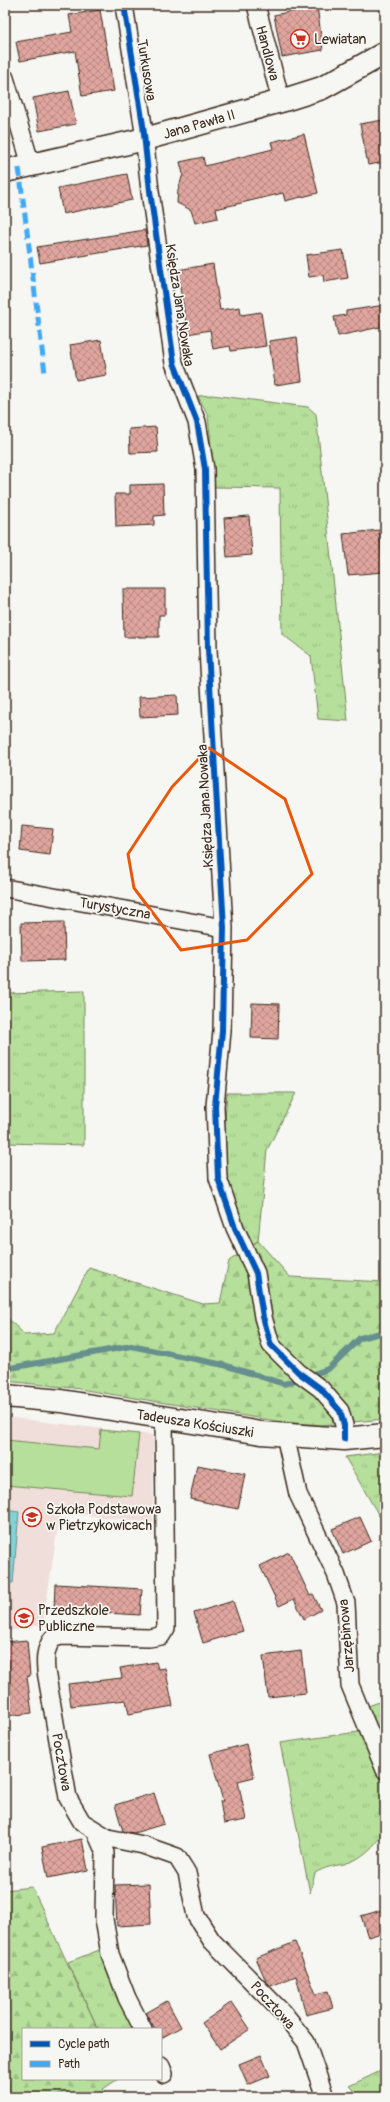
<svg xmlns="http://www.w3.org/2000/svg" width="390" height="2102" viewBox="0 0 390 2102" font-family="Pangolin,sans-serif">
<defs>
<pattern id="grass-tufts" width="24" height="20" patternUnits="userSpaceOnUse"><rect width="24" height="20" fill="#b6df9b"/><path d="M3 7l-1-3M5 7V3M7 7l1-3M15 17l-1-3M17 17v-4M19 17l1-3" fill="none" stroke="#9dc085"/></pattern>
<pattern id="forest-firs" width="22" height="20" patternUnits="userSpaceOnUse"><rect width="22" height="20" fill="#b6df9b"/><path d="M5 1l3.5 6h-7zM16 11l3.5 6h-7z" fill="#9dc085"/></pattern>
<pattern id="water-ripples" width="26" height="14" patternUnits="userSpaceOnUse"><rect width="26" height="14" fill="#82d3d8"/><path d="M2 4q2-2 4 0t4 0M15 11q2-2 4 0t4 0" fill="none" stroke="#71b5b9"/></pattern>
<pattern id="building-cross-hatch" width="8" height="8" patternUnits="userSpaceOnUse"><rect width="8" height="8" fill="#dfa59e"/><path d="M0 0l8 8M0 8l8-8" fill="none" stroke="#b68780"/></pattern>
</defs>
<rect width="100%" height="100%" fill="#f6f6f2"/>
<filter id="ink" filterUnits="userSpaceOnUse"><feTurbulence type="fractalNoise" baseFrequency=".025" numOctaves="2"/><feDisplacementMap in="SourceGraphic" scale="8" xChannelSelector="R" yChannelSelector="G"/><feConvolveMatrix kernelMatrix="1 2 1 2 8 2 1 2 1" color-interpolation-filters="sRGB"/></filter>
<g filter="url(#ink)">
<path fill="#efded9" d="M5,1417L153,1435V1523L60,1512L43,1624L5,1632Z"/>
<path fill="url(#grass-tufts)" stroke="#78845c" d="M212,395L308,407L316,414L348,721L318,719L311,656L282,634L280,488L215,487L208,415L198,396Z
M84,991V1145L5,1143V993Z
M227,1093H296L267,1150L258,1241L249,1246L228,1182L223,1146Z
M385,1452V1526L345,1457Z
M385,1700V1752L368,1706Z
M365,1731L384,1782L385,1831C374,1846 363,1859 344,1864C333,1866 325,1867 315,1873L310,1893L280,1743Z
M102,1949L138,2029H98L68,1962Z
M385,2069V2097H360L349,2086Z"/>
<path fill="url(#forest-firs)" stroke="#78845c" d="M385,1136V1419L321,1425L282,1422L73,1388L5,1381V1316L25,1335L54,1333L89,1268L203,1304L220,1303L229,1261L258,1241L290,1277L384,1282Z
M32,1887L98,2029H23V2079H118L103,2089L108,2097H10L5,2052V1890Z"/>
<path fill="#b6df9b" stroke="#78845c" d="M101,1430L139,1434L132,1496L5,1485V1440L99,1449Z"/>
<path fill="url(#water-ripples)" stroke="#668f8e" d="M5,1510L19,1512L13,1583L5,1582Z"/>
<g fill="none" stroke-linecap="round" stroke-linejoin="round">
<path stroke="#668f8e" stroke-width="6" d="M5,1369L131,1346L224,1365L284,1384L328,1369L360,1338L385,1332"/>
</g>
<path fill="url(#building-cross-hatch)" stroke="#3b2a1e" d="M317,6L323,50L282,57L274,15Z
M100,10L114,91L82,96L75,51L20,61L16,42L72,32L69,15Z
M69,91L76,124L39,131L33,98Z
M383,120L385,162L368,165L360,124Z
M304,134L318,193L285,201L283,193L216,209L218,218L195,223L191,210L177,203L178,190L183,174L180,162L203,157L205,166L273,149L271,142Z
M127,174L132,200L63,214L58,188Z
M145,230L147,245L40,263L37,247Z
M343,250L348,278L324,282L323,275L309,277L306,255Z
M213,264L220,310L240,307L241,315L261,312L266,346L231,351L230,346L213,349L210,330L188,334L177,270Z
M385,305V326L338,336L334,317L346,315V311Z
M297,337L302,381L275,385L269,341Z
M101,340L107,375L76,380L70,345Z
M156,427L158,452L130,453L129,429Z
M163,484L164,515L154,516V525L116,527L115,494H130V485Z
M249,516L252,555L227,557L224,518Z
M379,530L384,572L348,575L343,534Z
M123,589H165V615H159V637H124Z
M177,695L178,715L140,717L139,697Z
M22,826L53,829L50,855L20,851Z
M64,922L65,960L22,961L21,923Z
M252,1003L279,1004L278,1039L251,1038Z
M197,1465L245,1474L238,1509L190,1499Z
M360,1517L371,1541L343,1554L332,1529Z
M289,1552L310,1596L313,1594L321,1610L304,1619L294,1599L279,1606L260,1566Z
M55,1584L142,1589L140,1615L54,1610Z
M233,1601L243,1631L203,1643L194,1613Z
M27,1640L30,1676L27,1677L32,1713L6,1716L5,1642Z
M301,1651L306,1693L268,1697L263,1656Z
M156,1662L158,1669L165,1668L173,1706L129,1714L126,1700L71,1706L68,1684L122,1678L120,1668Z
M246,1744L254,1777L238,1781L246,1820L224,1824L220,1801H223L210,1754Z
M154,1793L164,1824L134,1833L123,1831L115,1805Z
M82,1839L88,1870L48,1878L42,1847Z
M149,1884L151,1924L117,1926L115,1885Z
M385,1909V1932L368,1937L361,1916Z
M295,1942L316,1994L328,1991L333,2008L306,2015L296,1976L271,1986L266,1981L256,1958Z
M167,2001L181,2027L161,2038V2029H155L146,2013Z
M232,2002L250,2029L220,2049L202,2023Z
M261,2055L270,2076L248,2085L239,2064Z"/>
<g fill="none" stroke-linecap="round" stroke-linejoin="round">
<defs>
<path id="street" d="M124,5L143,125L150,191L174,363L197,422L205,469L208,649L224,928L222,1031L215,1106L218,1178L235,1228L256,1273L263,1317L271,1345L298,1372L321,1389L340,1411L344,1425V1439
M256,5L281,101
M5,78L31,165
M5,888L224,928
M164,1418L166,1628L161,1636L149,1638L61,1636L52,1639C45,1650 45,1659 46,1671L68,1798L82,1822L108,1838L143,1845L177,1857L187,1873L196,1916L212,1941L282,2012L306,2042L325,2097
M285,1435L298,1494L336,1574L346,1603L350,1685L385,1770
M95,1830L105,1853L104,1919L110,1954L127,1998L143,2029
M161,2066L164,2074"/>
<path id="secondary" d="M5,171L145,139L281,101L322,88L385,53
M5,1396L61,1401L261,1433L344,1439L385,1435"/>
</defs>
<use href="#street" stroke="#3b2a1e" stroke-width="20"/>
<use href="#secondary" stroke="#3b2a1e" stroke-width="25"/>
<use href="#street" stroke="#f6f6f2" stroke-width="17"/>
<use href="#secondary" stroke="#f6f6f2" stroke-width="22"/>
<path stroke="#3fa9f5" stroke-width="5" stroke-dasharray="10 5" stroke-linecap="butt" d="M19,168L45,373"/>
<defs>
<path id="cycleway" d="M124,5L143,125L150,191L174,363L197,422L205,469L208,649L224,928L222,1031L215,1106L218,1178L235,1228L256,1273L263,1317L271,1345L298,1372L321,1389L340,1411L344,1425V1439"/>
</defs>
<use href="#cycleway" stroke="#f6f6f2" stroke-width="8"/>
<use href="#cycleway" stroke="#0057b8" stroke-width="6"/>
</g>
</g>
<path fill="none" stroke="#e8590c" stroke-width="3" stroke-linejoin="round" d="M209,748L285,799L312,874L247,940L181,950L134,888L128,854L172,787Z"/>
<defs>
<symbol id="supermarket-ring" viewBox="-11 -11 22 22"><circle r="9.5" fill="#f6f6f2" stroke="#c8321e" stroke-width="1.5"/><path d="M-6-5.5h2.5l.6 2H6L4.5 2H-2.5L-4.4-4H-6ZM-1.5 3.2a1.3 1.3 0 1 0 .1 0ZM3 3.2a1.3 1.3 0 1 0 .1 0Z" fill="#c8321e"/></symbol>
<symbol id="school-ring" viewBox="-11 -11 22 22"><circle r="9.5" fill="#f6f6f2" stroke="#c8321e" stroke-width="1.5"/><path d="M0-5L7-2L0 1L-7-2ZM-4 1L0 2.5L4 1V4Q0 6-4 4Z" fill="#c8321e"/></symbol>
</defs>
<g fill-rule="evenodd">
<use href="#supermarket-ring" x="289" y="28" width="22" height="22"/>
<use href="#school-ring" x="21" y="1506" width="22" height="22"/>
<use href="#school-ring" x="13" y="1607" width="22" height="22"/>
</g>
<g text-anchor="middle" stroke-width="3.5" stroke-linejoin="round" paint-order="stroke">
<g font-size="14" fill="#3b2a1e" stroke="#f6f6f2" text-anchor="start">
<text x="314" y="44">Lewiatan</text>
<text x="46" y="1514">Szkoła Podstawowa<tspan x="46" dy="16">w Pietrzykowicach</tspan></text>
<text x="38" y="1615">Przedszkole<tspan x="38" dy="16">Publiczne</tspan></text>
</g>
<g font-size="14" fill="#3b2a1e" stroke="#f6f6f2">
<text transform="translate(268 53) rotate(75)" y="5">Handlowa</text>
<text transform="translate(147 70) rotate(81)" y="5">Turkusowa</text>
<text transform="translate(199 124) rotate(-16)" y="5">Jana Pawła II</text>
<text transform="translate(180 305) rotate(81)" y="5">Księdza Jana Nowaka</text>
<text transform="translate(205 806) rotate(-93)" y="5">Księdza Jana Nowaka</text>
<text transform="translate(115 908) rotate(10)" y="5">Turystyczna</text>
<text transform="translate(195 1423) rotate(9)" y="5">Tadeusza Kościuszki</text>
<text transform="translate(346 1636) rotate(-95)" y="5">Jarzębinowa</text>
<text transform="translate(62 1762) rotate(80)" y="5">Pocztowa</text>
<text transform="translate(273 2005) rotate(48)" y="5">Pocztowa</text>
</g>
</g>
<rect width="390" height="2102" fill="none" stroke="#f6f6f2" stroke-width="20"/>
<rect x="10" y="10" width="370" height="2082" fill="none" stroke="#3b2a1e" stroke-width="1.5" filter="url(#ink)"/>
<rect x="22" y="2028" width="140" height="52" fill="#f6f6f2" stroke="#aba49d"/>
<rect x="30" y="2041" width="20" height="6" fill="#0057b8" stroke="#aba49d"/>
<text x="58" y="2048" font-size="12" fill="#3b2a1e">Cycle path</text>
<rect x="30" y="2061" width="20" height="6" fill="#3fa9f5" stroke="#aba49d"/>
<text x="58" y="2068" font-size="12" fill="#3b2a1e">Path</text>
</svg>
